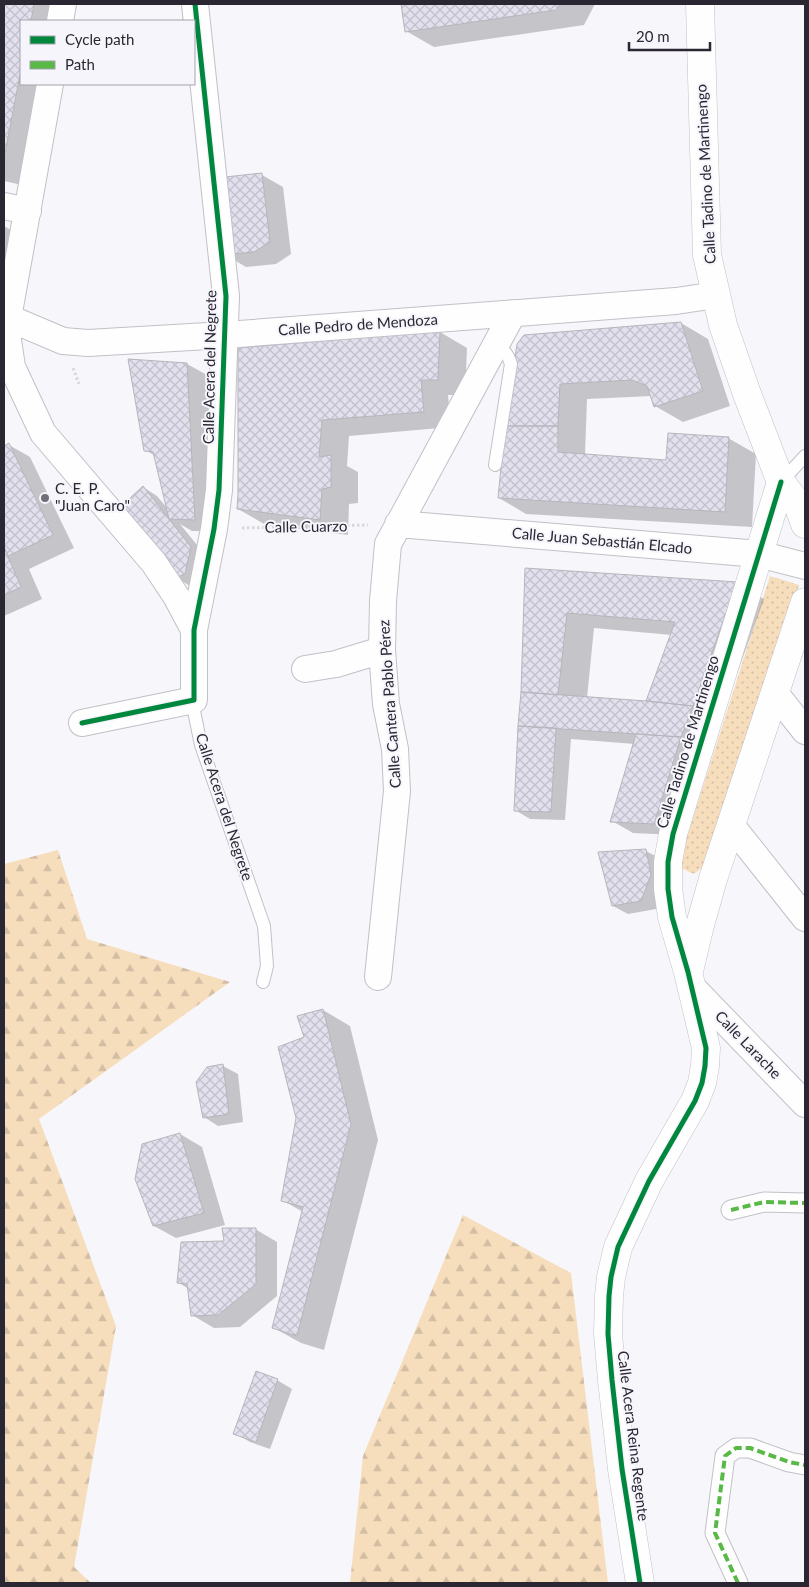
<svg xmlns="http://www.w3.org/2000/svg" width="809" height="1587" viewBox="0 0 809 1587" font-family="Lato,sans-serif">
<defs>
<pattern id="forest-firs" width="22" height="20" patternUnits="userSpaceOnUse" patternTransform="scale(1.25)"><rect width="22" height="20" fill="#f6debd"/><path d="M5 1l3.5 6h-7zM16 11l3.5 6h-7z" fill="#d3bea3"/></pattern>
<pattern id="park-dots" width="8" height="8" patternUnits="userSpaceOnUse" patternTransform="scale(1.25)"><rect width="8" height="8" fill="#f6debd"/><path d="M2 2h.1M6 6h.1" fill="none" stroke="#d3bea3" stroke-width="1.8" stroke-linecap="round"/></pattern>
<pattern id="building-cross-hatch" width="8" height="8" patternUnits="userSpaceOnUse" patternTransform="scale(1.25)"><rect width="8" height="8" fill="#e3e0ee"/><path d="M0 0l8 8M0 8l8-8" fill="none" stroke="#c3c0cd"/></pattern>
</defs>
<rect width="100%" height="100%" fill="#f7f6fa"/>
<path fill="url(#forest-firs)" d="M58,850L87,939L230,982L39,1119L116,1326L74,1567L91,1583H4V864Z
M463,1215L571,1273L608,1583H350L363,1456Z"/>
<path fill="url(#park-dots)" d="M770,576L799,585L703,867L694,874L683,869L680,859Z"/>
<path fill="#0003" fill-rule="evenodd" d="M4,4H58L55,21H21V84H42L22,185L4,181Z
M402,4H595L584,25L434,47L406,31Z
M262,175L283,187L291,254L276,264L246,267L224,254Z
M4,226L16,233L4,275Z
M681,323L708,339L730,406L683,422L655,406L652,396L587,399L585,455L668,461L728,438L756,454L752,527L526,514L499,498L518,345Z
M440,332L467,348L465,395H448L451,427L349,436L347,466L358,472V503L349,504L348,535L266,525L238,509L239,349Z
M130,360L187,364L209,376L216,531H192L180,524L206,556L190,586L175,577L143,487L157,496L168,509L156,456L145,450Z
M9,445L30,457L74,548L29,569L42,599L4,616V447Z
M526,570L737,584L764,599L720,721L675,835L633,833L612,821L635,744L571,739L565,820L530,819L515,810L522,692ZM594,628L672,635L653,704L587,698Z
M646,851L661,859L665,884L656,909L628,914L613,906Z
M323,1010L350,1026L378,1140L324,1350L301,1343L274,1328L303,1212L282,1200L298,1118L305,1038Z
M223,1066L238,1074L243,1122L218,1126L204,1117Z
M180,1134L202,1147L225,1225L176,1238L154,1226Z
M255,1229L277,1242V1296L240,1327L214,1328L192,1315L189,1289L179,1283L225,1242Z
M277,1380L292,1389L270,1449L250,1442L235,1433Z"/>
<path fill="url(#building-cross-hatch)" stroke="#b7b5bc" d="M4,4H34L31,21H21V70L4,158Z
M401,4H560L556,10L405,32Z
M262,173L270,242L254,252L223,255L216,178Z
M681,322L703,391L654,407L647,386L632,380L560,384L558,426H505L517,344L524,335Z
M440,331L438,380H421L424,412L322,420L319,457L331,455V487L322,489L320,520L237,509L238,495V348Z
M128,359L187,363L195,520L169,519L153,452L144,451Z
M505,426H558V452L666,460L668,433L729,437L725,512L498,498Z
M9,443L53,535L8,556L4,547V446Z
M143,486L191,547L185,574L175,578L116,511Z
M4,547L21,587L4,595Z
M525,568L737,582L693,706L646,701L675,622L567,613L558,695L521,692Z
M521,692L646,701L693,706L681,737L518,726Z
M518,726L556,728L551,812L514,811Z
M636,734L681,737L654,824L610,822Z
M646,849L651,875L641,901L612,906L598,852Z
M323,1009L351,1124L297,1336L272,1328L303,1207L281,1201L296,1118L278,1047L304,1037L297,1016Z
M223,1064L229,1114L203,1118L196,1082L207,1067Z
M180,1133L204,1213L153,1226L135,1179L142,1144Z
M222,1228H256V1284L218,1315L191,1316L187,1284L177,1283L181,1242L224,1241Z
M256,1371L278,1379L256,1442L233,1434Z"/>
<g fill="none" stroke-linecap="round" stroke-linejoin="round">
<defs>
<path id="service" d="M495,465L511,364C508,355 505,350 496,345
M781,482L805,456
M194,700V711L201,745L264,926L267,966L263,982"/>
<path id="pedestrian" d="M731,1210L764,1202L805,1203
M738,1583L715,1533L725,1456L736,1448H750L789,1462L805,1465"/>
<path id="minor" d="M60,21L63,4
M50,84L8,318V340L12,367L43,433L154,563L176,596L194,630
M4,206L28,211
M4,316L63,341L88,343L225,335L676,301L716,295
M398,524L759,554L805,566
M305,669L336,664L382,650
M775,693L805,731
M82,723L194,700V630L214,529L219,490L226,296L195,4
M731,825L805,918
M378,977L397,791L395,749L386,704L382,650L383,601L388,544L513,313
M691,986L805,1104"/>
<path id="tertiary" d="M700,4L707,255L723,325L747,394L781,482L798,505L805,524
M689,971L700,925L713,879L805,602
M640,1583L622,1469L612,1380L608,1334L609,1296L611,1277L618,1247L649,1181L695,1101L702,1083L705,1066L706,1048L688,972L672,917L668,889V862L673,834L781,482"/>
</defs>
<use href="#service" stroke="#c2c0c8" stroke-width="14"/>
<use href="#pedestrian" stroke="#c2c0c8" stroke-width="21"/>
<use href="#minor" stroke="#c2c0c8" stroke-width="28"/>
<use href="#tertiary" stroke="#c2c0c8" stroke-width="29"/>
<path stroke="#d8d7da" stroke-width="3" stroke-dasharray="2.5 2.5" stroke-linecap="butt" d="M73,368L79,384
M242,528L368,525"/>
<use href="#service" stroke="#fefefe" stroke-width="12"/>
<use href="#pedestrian" stroke="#fefefe" stroke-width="19"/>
<use href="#minor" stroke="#fefefe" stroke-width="26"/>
<use href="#tertiary" stroke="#fefefe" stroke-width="28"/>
<path stroke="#58b947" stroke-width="4" stroke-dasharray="8 4" stroke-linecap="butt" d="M731,1210L764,1202L805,1203
M738,1583L715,1533L725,1456L736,1448H750L789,1462L805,1465"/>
<defs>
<path id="cycleway" d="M82,723L194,700V630L214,529L219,490L226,296L195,4
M640,1583L622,1469L612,1380L608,1334L609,1296L611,1277L618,1247L649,1181L695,1101L702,1083L705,1066L706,1048L688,972L672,917L668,889V862L673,834L781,482"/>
</defs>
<use href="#cycleway" stroke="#f6f5fb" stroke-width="8"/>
<use href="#cycleway" stroke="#00873e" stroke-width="5"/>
</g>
<circle fill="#726f79" stroke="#f6f5fb" stroke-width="2" cx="45" cy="498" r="5"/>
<g text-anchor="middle" stroke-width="4" stroke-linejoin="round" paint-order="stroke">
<g font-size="15" fill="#2a2733" stroke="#f6f5fb">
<text transform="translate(706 174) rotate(-93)" y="5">Calle Tadino de Martinengo</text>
<text transform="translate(358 325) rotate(-4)" y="5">Calle Pedro de Mendoza</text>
<text transform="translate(210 367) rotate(-89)" y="5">Calle Acera del Negrete</text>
<text transform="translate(306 527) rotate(-1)" y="5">Calle Cuarzo</text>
<text transform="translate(602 541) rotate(5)" y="5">Calle Juan Sebastián Elcado</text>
<text transform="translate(390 704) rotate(-94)" y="5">Calle Cantera Pablo Pérez</text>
<text transform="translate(688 742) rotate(-73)" y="5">Calle Tadino de Martinengo</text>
<text transform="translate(224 807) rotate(72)" y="5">Calle Acera del Negrete</text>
<text transform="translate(748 1045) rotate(46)" y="5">Calle Larache</text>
<text transform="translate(633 1436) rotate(83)" y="5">Calle Acera Reina Regente</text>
</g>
<g font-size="15" fill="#2a2733" stroke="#f6f5fb" text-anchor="start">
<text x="55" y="494">C. E. P.<tspan x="55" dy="17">"Juan Caro"</tspan></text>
</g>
</g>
<rect width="809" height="1587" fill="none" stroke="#2a2733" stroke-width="10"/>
<rect x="20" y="20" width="175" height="65" fill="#f6f5fb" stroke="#a4a3ab"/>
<rect x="30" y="36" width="25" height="8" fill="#00873e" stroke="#a4a3ab"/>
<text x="65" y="45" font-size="15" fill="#2a2733">Cycle path</text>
<rect x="30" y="61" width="25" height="8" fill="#58b947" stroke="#a4a3ab"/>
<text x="65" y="70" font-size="15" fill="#2a2733">Path</text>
<path d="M629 42v8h81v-8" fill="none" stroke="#2a2733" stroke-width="2.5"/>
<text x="636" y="42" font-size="15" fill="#2a2733" stroke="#f6f5fb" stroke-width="4" paint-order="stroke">20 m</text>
</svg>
